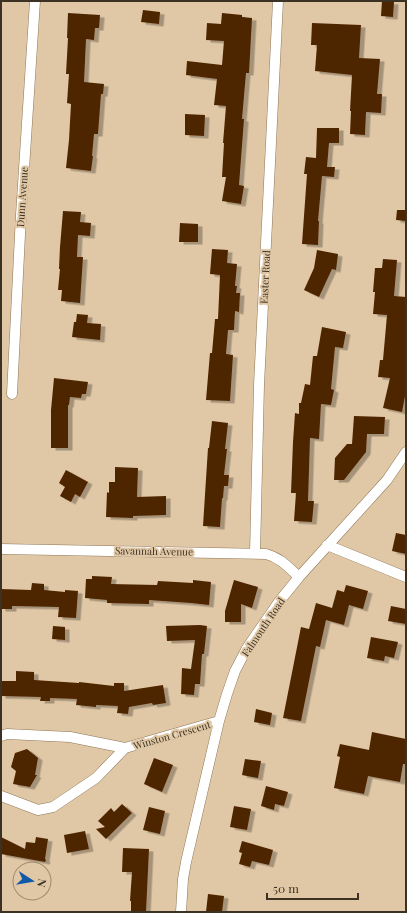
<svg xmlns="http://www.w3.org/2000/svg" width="407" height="913" viewBox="0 0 407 913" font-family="'Playfair Display',serif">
<defs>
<filter id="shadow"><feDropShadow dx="4.5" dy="2.5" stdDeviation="0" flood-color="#0004"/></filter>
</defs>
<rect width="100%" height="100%" fill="#e0c7a5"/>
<path fill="#4e2500" filter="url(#shadow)" d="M382,1L394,2L393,17L381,16Z
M143,10L160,12L159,24L141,22Z
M68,13L100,15L99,28H95L94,40L86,39L84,82L104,84L103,94H101L98,134H94L92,156H93L91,171L66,168L69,140L71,104L67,103L69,74H66L68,38H67Z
M222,13L242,15V17L252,18L249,73H246L242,119H244L239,185L244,186L241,204L222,201L226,177H222L224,143H223L226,106L214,105L217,79L186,75L187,61L222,65L224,41L206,40L207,23L221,24Z
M312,23L361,25L359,58L380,59L377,94H382L381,113L366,112L365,135L350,134L351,111H350L352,75L315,71L317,45H311Z
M185,114L205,115L204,136L185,135Z
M317,128H339V143H329L327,167H335L334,177L322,176L318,221H319L318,245L302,244L307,174H304L306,157L316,158Z
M397,210H406V221L396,220Z
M63,211L81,212L80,222L91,223L90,236L78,235L77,257H83L80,303L61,301L62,290H58L60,269H59L60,247Z
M180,223L198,224V242H179Z
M212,249L228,250L227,263L237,264L235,286H237L236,293H240L239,312L235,311L234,330H228L226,354L233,355L230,401L206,400L210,353H212L215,319H218L220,275L210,274Z
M317,250L338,254L336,270L332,269L319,297L304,290L314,268Z
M383,259L397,260L394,296L406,297V349L405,362H406V391L402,412L383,408L390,378L378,377L380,360H383L387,315L373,314L375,292H373L375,268H382Z
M77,314L88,315L87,323L101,324L100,340L72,337L74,322H76Z
M322,327L346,332L343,348L335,347L331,389L334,390L331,405L321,404L319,439L310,438L308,501H314L312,522L294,521L296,493H291L293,442L295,413L299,414V403H301L305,384L310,385L313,356H317Z
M54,378L88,382L86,394H82L81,398L70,397L69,405H68V448H51V410Z
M354,416L385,417L384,434H367L366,452L344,480H334L335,458L347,444H352Z
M212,421L228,423L225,449H227L224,475H229L228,486H224L223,498H222L220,527L203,526L208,448H209Z
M115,467L138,468L137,497L166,496V515L133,516V518L106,517L107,492L109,493V482H115Z
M66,470L88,482L80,497L75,494L71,502L60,496L65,487L59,483Z
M396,533L406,535V554L392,551Z
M92,576L112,577L111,584L157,585L158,581L193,583V580L211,582L209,605L191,603L149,600V604L107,603V600L85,598L86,579H92Z
M234,580L258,587L252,608L241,604V622H225V611Z
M32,583L44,584V590L65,592V590L78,591L76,618L58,617L59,607L12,606V609H1V589L31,590Z
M346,585L368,591L363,609L349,605L344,625L326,620L320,647L316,646L301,721L283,718L301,627L309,629L316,603L332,608L337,590L344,592Z
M391,606L406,609V624L388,621Z
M200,625L207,626L204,654H202L200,684H195L194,695L181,694L182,668L191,669L195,640L167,641L166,626Z
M53,626L65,627V640L52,639Z
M371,637L398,642L394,658L385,656L384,661L367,658Z
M16,671L34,672V680L79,683V682L114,686V683H124V691L163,685L166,703L153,705L152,703L129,707L128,714L117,713L118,706L96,705V707L76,705L77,699L50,698V701H40L41,697L1,696V681H16Z
M256,709L272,713L270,725L254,722Z
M372,732L406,739V764H403L400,782L368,776L364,794L334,788L340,757L337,756L340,744L369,750Z
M27,749L38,758L35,775H37L30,787L13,784L16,771L11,767L15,753Z
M154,758L173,765L162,792L144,784Z
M245,759L261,761L258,778L242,775Z
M266,786L288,792L284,806L275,804L274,810L261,806Z
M122,804L132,813L106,839L96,829L105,827L98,821L111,808L114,812Z
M234,806L251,809L247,830L230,827Z
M149,807L165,811L160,834L143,830Z
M85,831L89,849L67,853L64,835Z
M1,837L25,849L26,842L35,843L36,837L48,839L45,859L46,860L45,862L1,854Z
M242,841L273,850L269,865L252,861L250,867L239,864L242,853L239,852Z
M123,848L149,849L146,912H131V901H130L132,872H122Z
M208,894L224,896L222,912H206Z"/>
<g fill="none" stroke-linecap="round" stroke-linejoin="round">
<defs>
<path id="minor" d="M12,394L21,215L35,1
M327,545L406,577
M1,549L266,554C281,558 288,567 299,577
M255,553L259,385L278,1
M1,736L7,734L70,737L125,748L219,721
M1,796L38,810L53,807L96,778L125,748
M181,912L183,879L186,862L219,721L227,694L235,671L247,648L278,603L299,577L387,480L406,452"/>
</defs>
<use href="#minor" stroke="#8e7758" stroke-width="11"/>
<use href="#minor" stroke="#fff" stroke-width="10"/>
</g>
<g text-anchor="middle" stroke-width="4" stroke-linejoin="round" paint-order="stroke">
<g font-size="10" fill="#3c3224" stroke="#e0c7a5">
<text transform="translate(22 197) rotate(-86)" y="4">Dunn Avenue</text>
<text transform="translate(265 277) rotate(-87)" y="4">Easter Road</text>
<text transform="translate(154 551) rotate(1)" y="4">Savannah Avenue</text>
<text transform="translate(263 627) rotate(-56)" y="4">Falmouth Road</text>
<text transform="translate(172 735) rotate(-16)" y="4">Winston Crescent</text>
</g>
</g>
<rect width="407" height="913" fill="none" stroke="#3c3224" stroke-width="4"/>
<g transform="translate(32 881) rotate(102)"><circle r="19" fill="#e0c7a5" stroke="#9e8b71"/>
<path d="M0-3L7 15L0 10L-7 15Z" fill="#1059a8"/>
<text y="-6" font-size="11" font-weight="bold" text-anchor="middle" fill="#3c3224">N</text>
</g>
<path d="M267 893v6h91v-6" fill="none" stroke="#3c3224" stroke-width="2"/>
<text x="273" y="893" font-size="12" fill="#3c3224" stroke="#e0c7a5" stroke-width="3" paint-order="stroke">50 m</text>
</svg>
